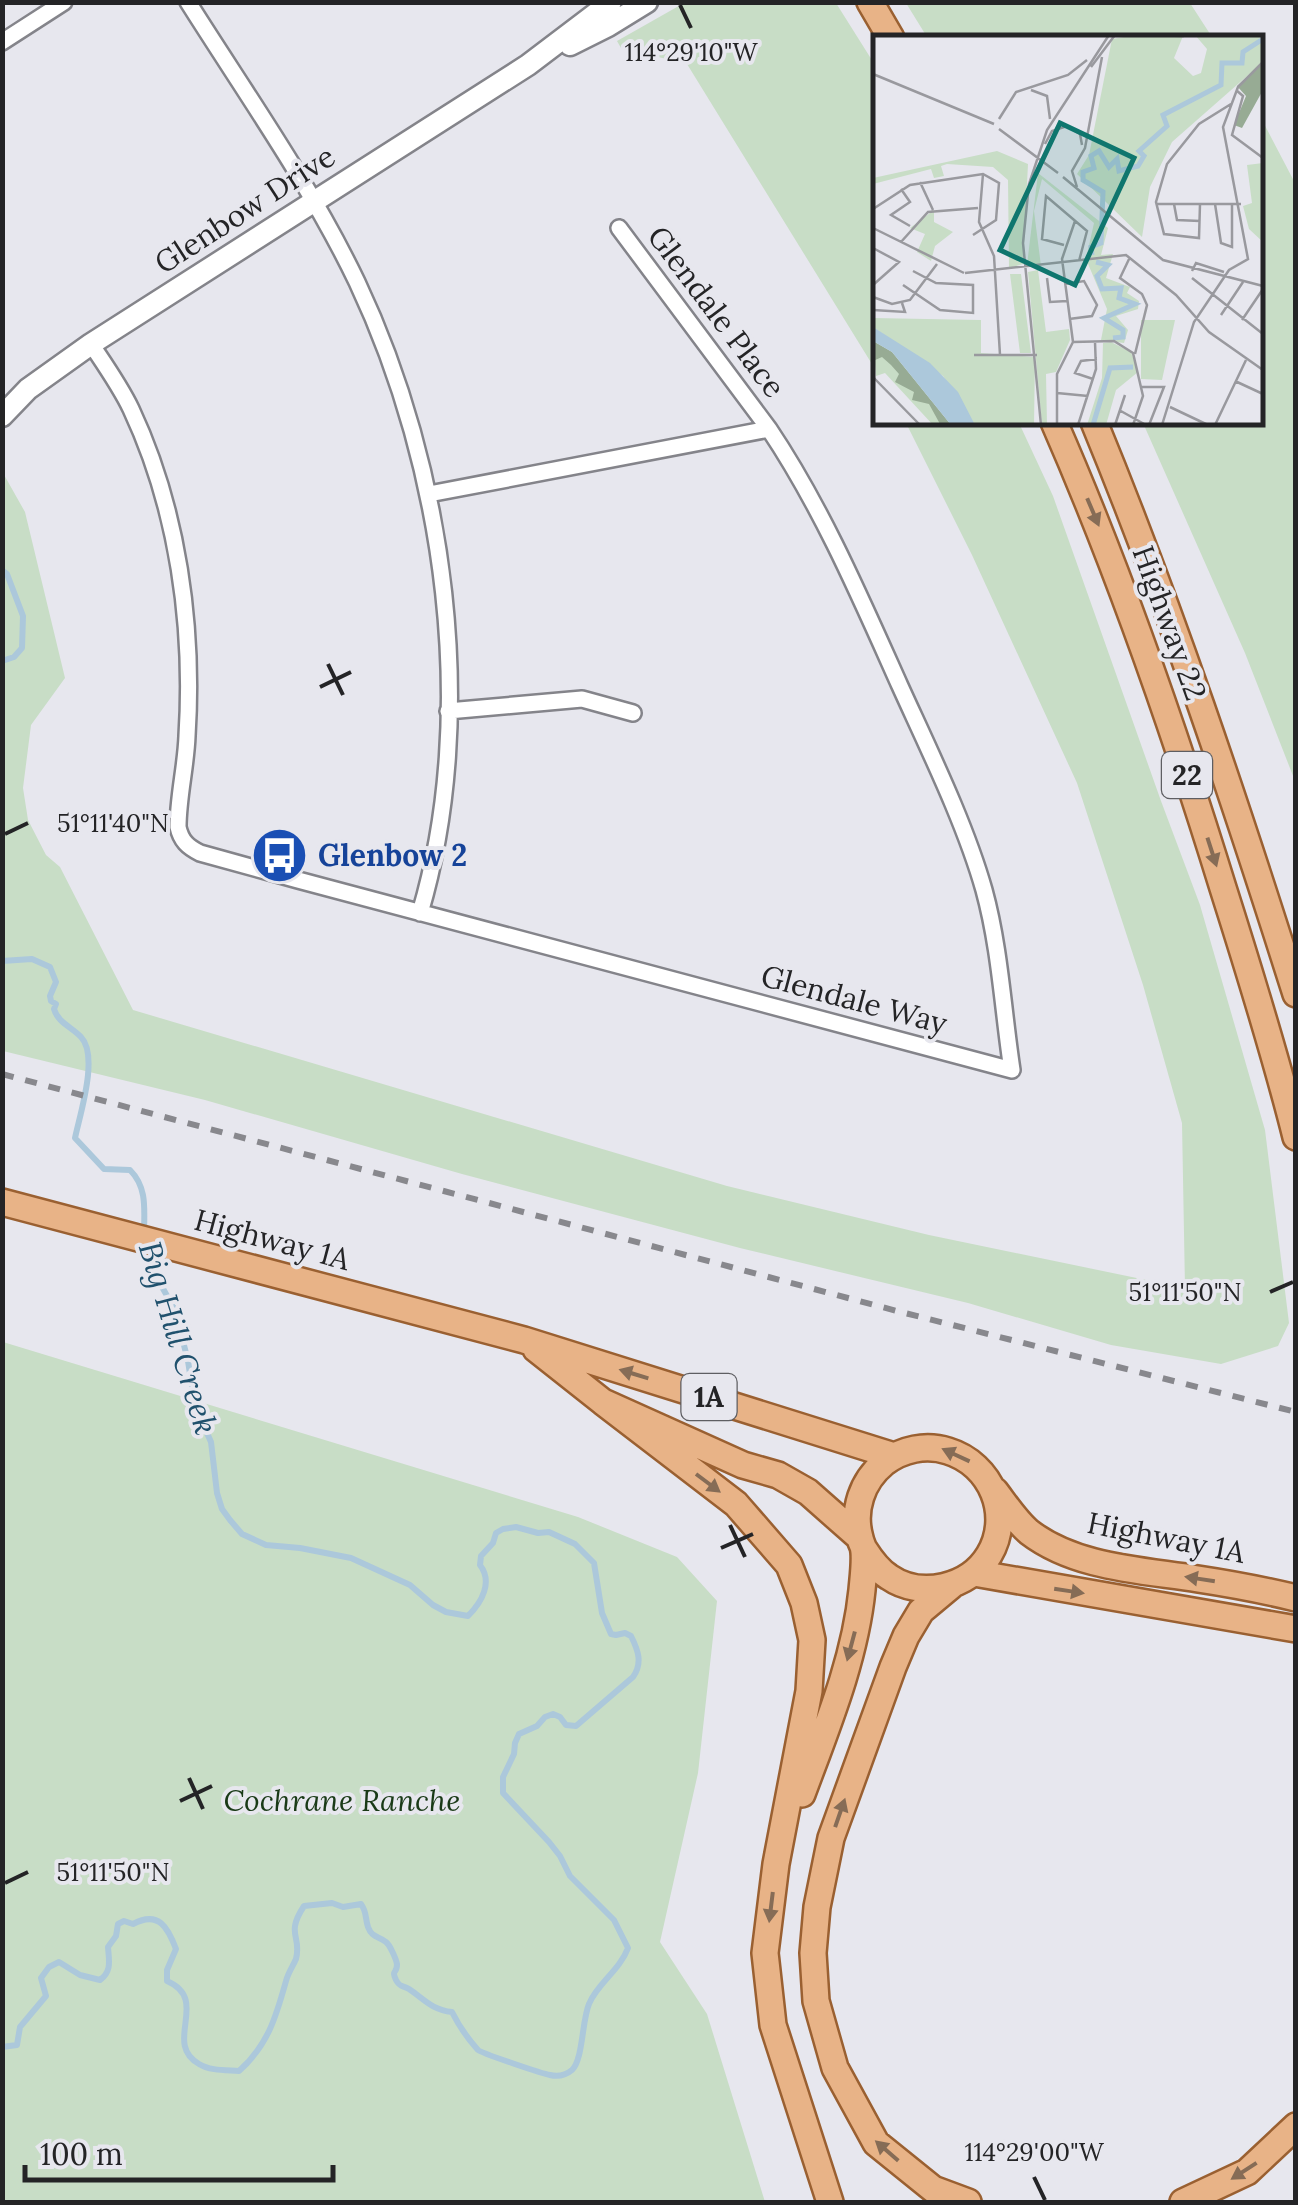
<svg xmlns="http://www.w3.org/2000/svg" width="1298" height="2205" viewBox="0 0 1298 2205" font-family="Lora,serif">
<rect width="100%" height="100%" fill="#e7e7ee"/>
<path fill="#c8ddc6" d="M684,3H836L875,65V369L687,64L621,48L617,41Z
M906,3H1190L1212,37H927Z
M1261,118L1295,183V781L1245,653L1143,423L1260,422Z
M906,423H1019L1053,496L1161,801L1200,905L1265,1130L1289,1323L1278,1346L1221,1364L1111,1345L968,1303L740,1248L462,1174L205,1100L3,1051V473L25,512L65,678L31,725L23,788L28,820L46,855L60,867L133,1010L727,1186L929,1235L1185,1288L1182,1123L1143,985L1077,783L972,555Z
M3,1342L578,1517L677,1557L717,1601L698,1773L660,1942L707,2014L765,2202H3Z"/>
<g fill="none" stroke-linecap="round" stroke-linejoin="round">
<path stroke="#acc8db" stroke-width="6" d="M2,570L7,574L23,616L22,648L14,657L2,661
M2,961L32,959L50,967L56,982L50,996L51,1001L56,1004L54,1009C58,1023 72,1027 81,1037C99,1056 80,1114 75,1138L104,1169L130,1170C148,1188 144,1211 144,1235
M2,2047L17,2045L20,2027L46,1996L41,1978L49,1967L59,1962L80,1975L100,1980C112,1971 109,1961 108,1947L116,1936L118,1924L124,1921L133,1924C159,1910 168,1928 176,1949L167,1970V1981C211,2000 162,2043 199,2064C210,2071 227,2070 239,2071C268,2045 276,2017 286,1981C288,1973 293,1966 296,1959C302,1935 285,1935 304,1906L332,1903L343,1907L361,1904C367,1912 365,1918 368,1927C372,1938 379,1936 386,1942C390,1945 396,1959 397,1964C397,1975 391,1969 396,1980C400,1988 403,1985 409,1989C424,1999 432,2010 452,2012C458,2024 469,2040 478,2050C481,2053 543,2074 550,2075C558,2077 566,2075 572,2070C583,2060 582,2020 589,2004C597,1984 620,1970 628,1948L614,1920L570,1876L560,1856L549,1842L503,1793V1777L514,1754L515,1743L519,1734L537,1726L545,1717L553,1714L560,1717L566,1725L576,1726L633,1677C643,1663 638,1650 631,1636L625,1633L616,1635L611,1634L602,1613L594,1563L575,1544L549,1532L538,1533L516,1527L503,1529L496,1533L493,1543L481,1556L480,1565C493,1582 482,1602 468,1616L446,1612L433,1605L410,1585L351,1558L300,1548L266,1545L242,1534L230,1520L222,1509L217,1493L211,1442L195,1406L188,1361L175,1310L157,1278L148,1247"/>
<defs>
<path id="minor" d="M188,2C246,94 310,184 357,282C445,468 479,714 420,913
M2,42L64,2
M619,228L769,429
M91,344C105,365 120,386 131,409C178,509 194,626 187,736C186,766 178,797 178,827C181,841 188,847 200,853L298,880L1012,1070C1003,1011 1000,948 984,890C965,823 929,750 900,686C861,599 822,508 769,429L429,494
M448,711L582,699L633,713"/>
<path id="tertiary" d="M570,45L608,26L647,2
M2,416L28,389L91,344L528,65L611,2"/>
<path id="primary" d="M870,2L891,38
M1054,422C1121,575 1174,729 1223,888C1249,970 1275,1053 1296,1137
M1094,422C1171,609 1235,801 1296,994
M2,1202L524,1340L894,1456
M536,1349L603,1402L743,1465L778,1475L808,1492L859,1537
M603,1402L736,1504L789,1565L804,1603L812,1640L809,1691L776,1864L765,1953L773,2025L830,2202
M995,1491C1005,1504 1016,1521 1029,1532C1076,1568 1142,1570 1198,1579C1231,1584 1263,1590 1296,1598
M974,1573L1296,1629
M951,1586L921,1611L906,1636L893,1667L831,1838L817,1907L813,1953L816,2001L835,2068L876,2143L933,2189L968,2202
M802,1794C826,1729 855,1660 862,1590C863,1578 865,1564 864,1552C863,1543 862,1547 860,1538C852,1510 862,1481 884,1463C902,1449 926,1444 948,1451C991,1464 1013,1515 989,1555C969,1588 921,1599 889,1577C878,1570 871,1560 864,1549
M1183,2202L1247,2172L1296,2126"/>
</defs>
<use href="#minor" stroke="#84848a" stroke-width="20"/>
<use href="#tertiary" stroke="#84848a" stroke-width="25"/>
<use href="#primary" stroke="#9a6031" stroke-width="30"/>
<use href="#minor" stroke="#fff" stroke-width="15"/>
<use href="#tertiary" stroke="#fff" stroke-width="20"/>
<use href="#primary" stroke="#e8b387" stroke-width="25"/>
<path stroke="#88888d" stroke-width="6" stroke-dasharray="12 12" stroke-linecap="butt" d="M2,1074L897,1311L1296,1412"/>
</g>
<defs><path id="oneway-solid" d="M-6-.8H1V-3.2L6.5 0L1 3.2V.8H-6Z" transform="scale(2.5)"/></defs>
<g fill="#866c56">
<use href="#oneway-solid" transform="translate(1093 512) rotate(67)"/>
<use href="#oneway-solid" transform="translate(1212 852) rotate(72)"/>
<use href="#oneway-solid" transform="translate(634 1374) rotate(-163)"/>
<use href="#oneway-solid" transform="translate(956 1455) rotate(-155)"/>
<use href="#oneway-solid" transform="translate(708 1483) rotate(37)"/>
<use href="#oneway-solid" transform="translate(1200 1579) rotate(-171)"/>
<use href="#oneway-solid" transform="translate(1069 1591) rotate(9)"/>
<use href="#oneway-solid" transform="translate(851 1646) rotate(105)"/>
<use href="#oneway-solid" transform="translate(840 1813) rotate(-71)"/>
<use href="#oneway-solid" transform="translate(771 1907) rotate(97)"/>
<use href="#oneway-solid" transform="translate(887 2151) rotate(-139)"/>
<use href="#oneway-solid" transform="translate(1244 2171) rotate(147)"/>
</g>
<path fill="none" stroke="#242426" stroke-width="4" d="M680,5L691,28M328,664L343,695M320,687L351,672M5,834L28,823M1270,1292L1293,1282M730,1525L745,1557M721,1548L753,1534M189,1778L203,1809M180,1801L212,1786M5,1883L28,1872M1034,2177L1045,2200"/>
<defs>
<symbol id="bus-disc" viewBox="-11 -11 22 22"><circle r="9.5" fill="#1a4fb4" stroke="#e7e7ee"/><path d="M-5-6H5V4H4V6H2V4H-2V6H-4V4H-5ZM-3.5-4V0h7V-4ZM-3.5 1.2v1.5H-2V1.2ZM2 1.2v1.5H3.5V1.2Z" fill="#fff"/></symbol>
</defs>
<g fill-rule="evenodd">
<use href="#bus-disc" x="248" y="824" width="63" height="63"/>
</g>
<g text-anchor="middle" stroke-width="8" stroke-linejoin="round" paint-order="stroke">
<g fill="#e7e7ee" stroke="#5e5e62" stroke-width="2.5">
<rect x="1162" y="752" width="50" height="46" rx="8"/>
<rect x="681.5" y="1374" width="55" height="46" rx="8"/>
</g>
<g font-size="28" font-weight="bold" fill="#242426">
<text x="1187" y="785">22</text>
<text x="709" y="1407">1A</text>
</g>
<g font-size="30" fill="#242426" stroke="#e7e7ee">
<text transform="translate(245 210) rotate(-33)" y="10">Glenbow Drive</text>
<text transform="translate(716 312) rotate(53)" y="10">Glendale Place</text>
<text transform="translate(1169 623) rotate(70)" y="10">Highway 22</text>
<text transform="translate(854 1000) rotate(15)" y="10">Glendale Way</text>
<text transform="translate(272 1240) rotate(15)" y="10">Highway 1A</text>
<text transform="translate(1166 1538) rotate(11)" y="10">Highway 1A</text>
</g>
<g font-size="30" font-weight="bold" fill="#164399" stroke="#e7e7ee" text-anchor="start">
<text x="318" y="866">Glenbow 2</text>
</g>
<g font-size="30" font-style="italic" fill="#1a3a17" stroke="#e7e7ee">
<text x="342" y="1811">Cochrane Ranche</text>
</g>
<g font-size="32" font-style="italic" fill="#20516d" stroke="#e7e7ee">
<text transform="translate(178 1338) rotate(73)" y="11">Big Hill Creek</text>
</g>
</g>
<g transform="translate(873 35)">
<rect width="390" height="390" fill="#e7e7ee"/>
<path d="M263,0L310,1L301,23L320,41L328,38L334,14L322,0H390V27L299,107L277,152L269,202L204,139L216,120L239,4ZM124,116L155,129L150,229L136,233L135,145L120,132L74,129L68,131L71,141L61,143L58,134L0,149V143ZM390,128V207L376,194L370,171L379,168L374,130ZM165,138L235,193L228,220L240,219L233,243L257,252L254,258L266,266L265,274L243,281L255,295L251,308L228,305L234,274L213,224L221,188L169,144L161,176L168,231L154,230ZM61,175V187L80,197L62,211L58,226L44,217L52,199L37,193ZM165,235L173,297L196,294L197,305L183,337L173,339L174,390H169L155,237ZM137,239H148L158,318H147ZM0,283L108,285V318L162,322L161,390H102L70,341L0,292ZM268,285H302L289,345L268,344ZM0,306L19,317L78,390H60L12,338L3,341ZM238,307L258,317L265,337L243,355L233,390H214L229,343L230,308Z" fill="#c8ddc6"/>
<path d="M390,27V55L369,93L361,90L373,61L364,51ZM0,306L19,317L78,390L67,389L56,369L39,365L41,357L22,347L26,339L18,330L9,322L0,326Z" fill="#97ab94"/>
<path d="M0,292L57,328L85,357L102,390H78L19,317L0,306Z" fill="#acc8db"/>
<path fill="none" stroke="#acc8db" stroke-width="5" d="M219,220L218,212L228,208L230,157L210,145V137L221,133L218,121L226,116L236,132L244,124L246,136L265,131L271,121L266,116L294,91L290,80L348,50L349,28H369L370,17L390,4M223,227L235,230L224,241L229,254L248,253L246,263L262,269L231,283L250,295V302L240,303M220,390L237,333L260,332"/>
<path fill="none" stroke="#99999e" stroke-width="2.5" d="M272,0L311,1M218,32L242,0M0,39L121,89M158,55L174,61L177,84M363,55L370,61L359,100L390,123M126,84L143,57L195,40L214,25M126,94L185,138M172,109L179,96L194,91L207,99L209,110M110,139L106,187L121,221L127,320M190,142L290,225L390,251M47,147L60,175M204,152L199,136L212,113L229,22M28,154L37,167L18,180L37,191M283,169H368M301,169L304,185L327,186M327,169L326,203L291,199L283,167L294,129L326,89L358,69M342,169L348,208L359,212V169M0,174L37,150L110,139L126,148L123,185L100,200M0,193L91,238M28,207L55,177L105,173M191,210L169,204L173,161L214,196L206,226M0,213L26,227L0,250M257,222L247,243L269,259L274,270L262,319M319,236L323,228L351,237M92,238L253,220L303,260L336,297L390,335M174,243L177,267L194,266M319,243L390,299M192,249L211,246L224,270L219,281L196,284M30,250L67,275L100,278V250L63,248L40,236M0,262L19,269L37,265L64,229M0,275L32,277L29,268M348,280L370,247M369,285L390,254M200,307L241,306L260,318L270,361L260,390M200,307L189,224L202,186M101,320H164M0,342L47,390M220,344L202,338L208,326L224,324M362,346L390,359M267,352H291L276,390M184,358L215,361M297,372L335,390M246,375L273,390M168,390L150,208L156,149L174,95L236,0M184,390V339L200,307M205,390L223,334L222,307M242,390L252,360M289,390L321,287L356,235L375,224L350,92L365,52L390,27M342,390L373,325"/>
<path fill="#0f766e" fill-opacity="0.15" stroke="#0f766e" stroke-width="5" d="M187,88L261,123L202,250L127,215Z"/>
<rect width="390" height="390" fill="none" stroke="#242426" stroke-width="5"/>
</g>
<g font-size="25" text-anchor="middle" fill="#242426" stroke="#e7e7ee" stroke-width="8" stroke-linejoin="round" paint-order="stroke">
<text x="691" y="61">114°29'10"W</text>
<text x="113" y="832">51°11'40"N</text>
<text x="1185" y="1301">51°11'50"N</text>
<text x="113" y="1881">51°11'50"N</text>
<text x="1034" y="2161">114°29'00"W</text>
</g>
<rect width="1298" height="2205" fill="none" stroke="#242426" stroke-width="10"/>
<path d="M25 2165v15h308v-15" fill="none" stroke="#242426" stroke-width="5"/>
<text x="40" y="2165" font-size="30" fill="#242426" stroke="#e7e7ee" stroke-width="8" paint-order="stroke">100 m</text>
</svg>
